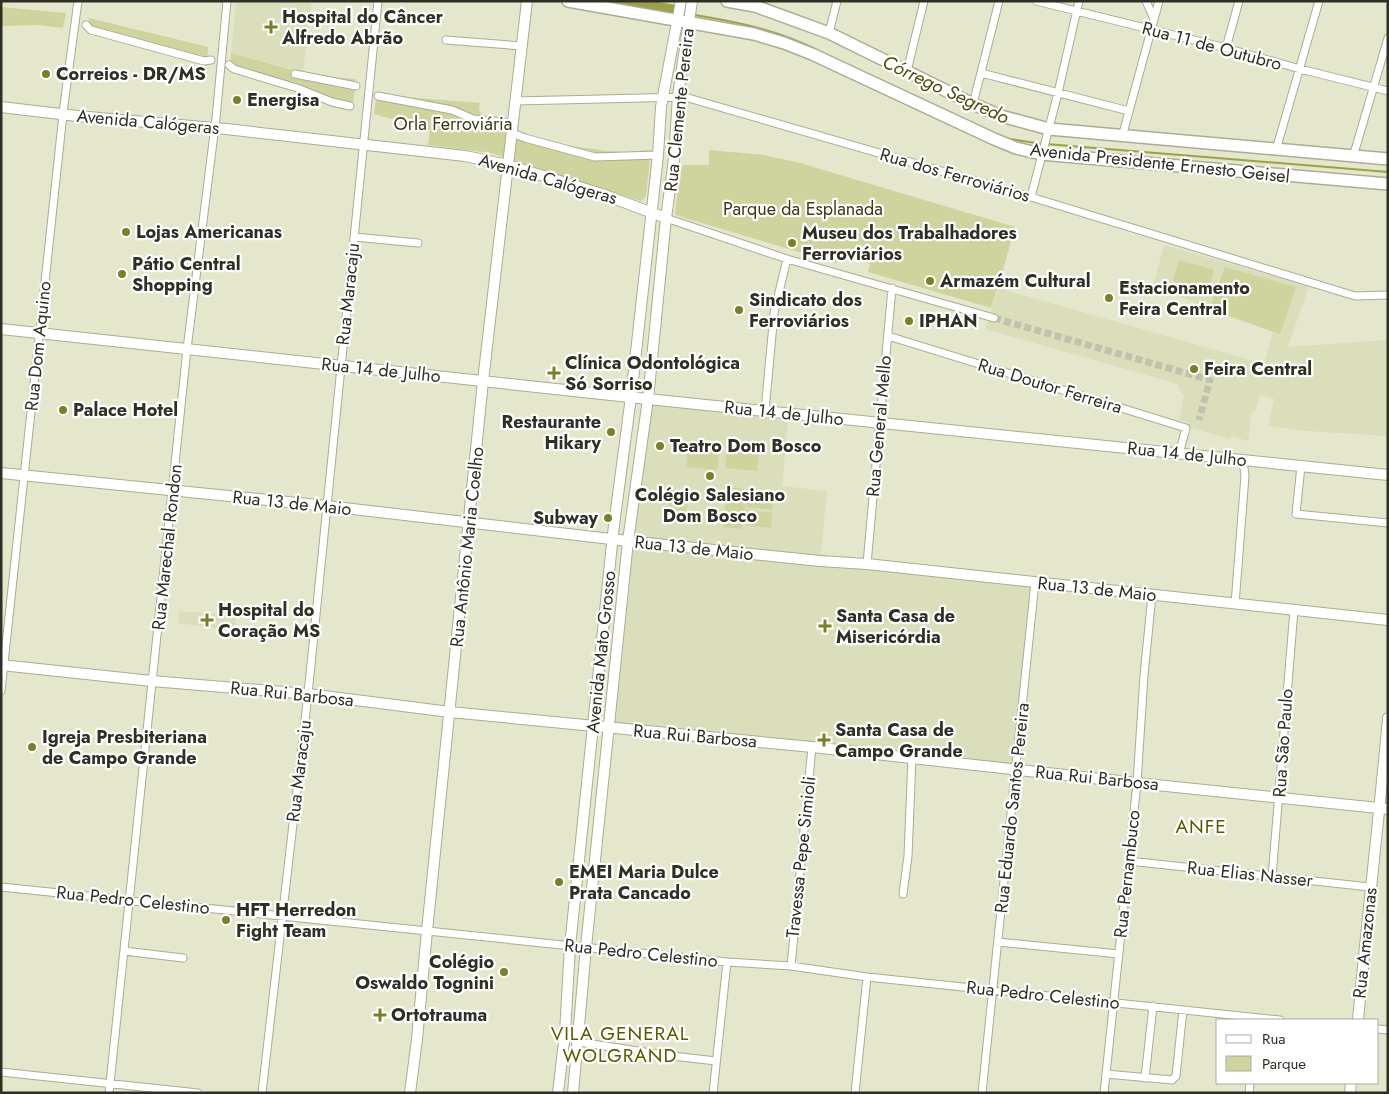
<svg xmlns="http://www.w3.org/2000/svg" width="1389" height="1094" viewBox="0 0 1389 1094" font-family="Jost,sans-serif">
<rect width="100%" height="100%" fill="#e4e7cb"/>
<path fill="#dbdebb" d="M236,1H312L303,72L231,53Z
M1164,245L1309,286L1288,347L1388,340V436L1307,431L1268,426L1274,399L1260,395L1255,411H1252L1248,441L1231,436L1230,439L1192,428L1187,422L1179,420L1184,396L1178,387V384L985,329L998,288L1264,364L1273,332L1153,287Z
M648,399L789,414L782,486L827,491L820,561L1035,582L1016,769L609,728L610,714L591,708L610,711Z
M179,611L236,616L234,631L178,623Z"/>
<path fill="#cfd39d" d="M1,7L66,13L63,28L37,25L1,26Z
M89,18L208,47L207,66L88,33Z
M231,53L311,75L356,79L352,111L332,107L290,89L230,71Z
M377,92L405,97L480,103L479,110L484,118L501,120L525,136L558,144L608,151L628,152L651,150L646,196L641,201L562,178L561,175L491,153L428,145L430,130L374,114Z
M709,150L763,155L800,163L1015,227L997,291H996L991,308L868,272L870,264L839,255L836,263L675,215L680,167L685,165H709Z
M1179,260L1214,270L1208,291L1173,281Z
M1225,267L1296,287L1280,334L1209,309Z
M688,448L719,451L717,470L686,467Z
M727,449L759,452L757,471L725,468Z
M727,487L747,489L742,529L723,527Z
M670,490L689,492L685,522L667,520Z
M748,492L774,495L772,510L746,507Z
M746,510L772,513L771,528L745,525Z"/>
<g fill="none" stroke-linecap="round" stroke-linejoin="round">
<path stroke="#9ca047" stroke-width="2" d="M695,15C737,22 778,30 817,50
M1004,138L1042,144
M1046,144L1388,172"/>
<path stroke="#9ca047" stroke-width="12" d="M618,1L681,12"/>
<path stroke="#c0c2aa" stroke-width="7" stroke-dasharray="7 3.5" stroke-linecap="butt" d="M994,318L1210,380L1199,420"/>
<defs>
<path id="street" d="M1036,1L1226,48L1300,69L1388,91
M1146,1L1154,19
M86,25L91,30L204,61L211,60
M829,33L837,1
M446,40L522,46
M1226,48L1239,1
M229,65L234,69L297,88L332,102L350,106
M907,71L924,1
M981,73L1129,111
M295,74L356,86
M378,96L452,110L473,119L513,123
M515,101L685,97L1031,197L1355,296L1388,295
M973,104L999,1
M512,133L525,138L595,157L658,155
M1122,137L1159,1
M1276,150L1319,1
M1353,157L1388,38
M1031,197L1058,93L1079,1
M666,218L787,259L994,318
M354,237L418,243
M888,336L1186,428L1179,454
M765,411L774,313L787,259
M1301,466L1296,514L1388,523
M867,564L892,288
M1235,604L1245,476L1243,460
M1,691L64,105L78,1
M1129,861L1370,887
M1272,877L1294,610
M1,887L727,962L791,966L867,977L1280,1020
M903,894L908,856L912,758
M998,942L1119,954
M124,951L183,958
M791,966L812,747
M1378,1029L1388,1030
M579,1042L664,1055L716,1061
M1,1072L198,1093
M1106,1074L1172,1080L1176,1076L1183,1010
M1145,1078L1153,1006
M109,1093L187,349L216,118L227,1
M262,1093L308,694L378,1
M713,1093L727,962
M855,1093L867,977
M982,1093L1035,582
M1104,1093L1137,783L1144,675L1152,595
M1249,1093L1250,1083"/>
<path id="secondary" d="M1,107L77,116L226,129L465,156L508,165L602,194L666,218
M1,329L648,399L1388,475
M1,473L327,506L628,541L820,561L867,564L1388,620
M1,665L152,681L308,694L450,712L812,747L1137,783L1388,809
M1358,1020C1367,919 1379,819 1388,718
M410,1093L417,1039L427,931L483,381L527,1
M558,1093L565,1033L570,946L614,525L631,397L658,155L661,107L681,1
M573,1093L586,947L628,541L648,399L666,218L674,159L678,96L692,1
M1350,1093L1351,1083"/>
<path id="primary" d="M568,1L754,34L784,43L812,54L994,139L1016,148L1041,154L1388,184
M727,1L755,6L829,33L973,104L1001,116L1049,129L1388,159"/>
</defs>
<use href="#street" stroke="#aaad92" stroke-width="9"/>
<use href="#secondary" stroke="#aaad92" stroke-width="12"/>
<use href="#primary" stroke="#aaad92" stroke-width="14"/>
<use href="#street" stroke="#fff" stroke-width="7"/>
<use href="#secondary" stroke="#fff" stroke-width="10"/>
<use href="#primary" stroke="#fff" stroke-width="11"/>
</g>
<g fill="#7b7f28" stroke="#fff" stroke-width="2">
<path d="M268.5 19.5h5v5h5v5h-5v5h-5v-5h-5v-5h5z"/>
<circle cx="46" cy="74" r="5"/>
<circle cx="237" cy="100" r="5"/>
<circle cx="126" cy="232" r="5"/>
<circle cx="792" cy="243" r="5"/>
<circle cx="122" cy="274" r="5"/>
<circle cx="930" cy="281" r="5"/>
<circle cx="1109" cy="298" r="5"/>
<circle cx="739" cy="310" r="5"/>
<circle cx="909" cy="321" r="5"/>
<circle cx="1194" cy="369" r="5"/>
<path d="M551.5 365.5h5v5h5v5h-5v5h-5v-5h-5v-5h5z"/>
<circle cx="63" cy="410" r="5"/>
<circle cx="611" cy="432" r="5"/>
<circle cx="660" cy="446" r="5"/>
<circle cx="710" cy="476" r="5"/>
<circle cx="608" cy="518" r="5"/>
<path d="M204.5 612.5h5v5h5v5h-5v5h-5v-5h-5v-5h5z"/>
<path d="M822.5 618.5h5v5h5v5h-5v5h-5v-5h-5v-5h5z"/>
<path d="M821.5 732.5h5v5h5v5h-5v5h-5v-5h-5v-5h5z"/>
<circle cx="32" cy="747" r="5"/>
<circle cx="559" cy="882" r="5"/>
<circle cx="226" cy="920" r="5"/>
<circle cx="504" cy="972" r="5"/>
<path d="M377.5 1007.5h5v5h5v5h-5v5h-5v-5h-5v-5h5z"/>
</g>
<g text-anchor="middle" stroke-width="4.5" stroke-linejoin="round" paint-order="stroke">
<g font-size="18" font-weight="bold" fill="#2f3025" stroke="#fff" text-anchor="start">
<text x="282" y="23">Hospital do Câncer<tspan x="282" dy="21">Alfredo Abrão</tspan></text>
<text x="56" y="80">Correios - DR/MS</text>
<text x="247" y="106">Energisa</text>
<text x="136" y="238">Lojas Americanas</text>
<text x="802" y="239">Museu dos Trabalhadores<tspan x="802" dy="21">Ferroviários</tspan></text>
<text x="132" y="270">Pátio Central<tspan x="132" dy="21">Shopping</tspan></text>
<text x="940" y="287">Armazém Cultural</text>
<text x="1119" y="294">Estacionamento<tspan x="1119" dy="21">Feira Central</tspan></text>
<text x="749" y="306">Sindicato dos<tspan x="749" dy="21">Ferroviários</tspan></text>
<text x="919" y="327">IPHAN</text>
<text x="565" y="369">Clínica Odontológica<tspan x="565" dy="21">Só Sorriso</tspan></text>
<text x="1204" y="375">Feira Central</text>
<text x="73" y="416">Palace Hotel</text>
<text x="601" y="428" text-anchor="end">Restaurante<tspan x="601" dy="21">Hikary</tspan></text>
<text x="670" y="452">Teatro Dom Bosco</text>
<text x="710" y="501" text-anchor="middle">Colégio Salesiano<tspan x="710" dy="21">Dom Bosco</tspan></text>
<text x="598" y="524" text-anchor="end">Subway</text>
<text x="218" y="616">Hospital do<tspan x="218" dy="21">Coração MS</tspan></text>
<text x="836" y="622">Santa Casa de<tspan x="836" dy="21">Misericórdia</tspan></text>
<text x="835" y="736">Santa Casa de<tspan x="835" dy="21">Campo Grande</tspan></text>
<text x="42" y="743">Igreja Presbiteriana<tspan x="42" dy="21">de Campo Grande</tspan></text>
<text x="569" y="878">EMEI Maria Dulce<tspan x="569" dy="21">Prata Cancado</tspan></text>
<text x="236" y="916">HFT Herredon<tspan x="236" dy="21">Fight Team</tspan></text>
<text x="494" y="968" text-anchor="end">Colégio<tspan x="494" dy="21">Oswaldo Tognini</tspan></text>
<text x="391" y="1021">Ortotrauma</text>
</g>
<g font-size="18" fill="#2f3025" stroke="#fff">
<text transform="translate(1212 46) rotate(15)" y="6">Rua 11 de Outubro</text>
<text transform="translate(679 110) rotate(-84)" y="6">Rua Clemente Pereira</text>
<text transform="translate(148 122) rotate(5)" y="6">Avenida Calógeras</text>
<text transform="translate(1160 163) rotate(6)" y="6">Avenida Presidente Ernesto Geisel</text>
<text transform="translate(955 175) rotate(16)" y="6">Rua dos Ferroviários</text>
<text transform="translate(548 179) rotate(16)" y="6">Avenida Calógeras</text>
<text transform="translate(348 294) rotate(-84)" y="6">Rua Maracaju</text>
<text transform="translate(38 346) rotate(-84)" y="6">Rua Dom Aquino</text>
<text transform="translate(381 370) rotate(6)" y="6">Rua 14 de Julho</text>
<text transform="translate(1050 386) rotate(17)" y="6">Rua Doutor Ferreira</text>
<text transform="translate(784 413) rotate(6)" y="6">Rua 14 de Julho</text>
<text transform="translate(879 426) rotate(-85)" y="6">Rua General Mello</text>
<text transform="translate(1187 454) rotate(6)" y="6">Rua 14 de Julho</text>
<text transform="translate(292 503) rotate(6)" y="6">Rua 13 de Maio</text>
<text transform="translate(167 547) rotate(-84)" y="6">Rua Marechal Rondon</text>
<text transform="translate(467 547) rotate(-84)" y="6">Rua Antônio Maria Coelho</text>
<text transform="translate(694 548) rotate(6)" y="6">Rua 13 de Maio</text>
<text transform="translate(1097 589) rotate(6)" y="6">Rua 13 de Maio</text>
<text transform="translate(601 652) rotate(-84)" y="6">Avenida Mato Grosso</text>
<text transform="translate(292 694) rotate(6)" y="6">Rua Rui Barbosa</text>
<text transform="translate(695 736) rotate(5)" y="6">Rua Rui Barbosa</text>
<text transform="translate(1283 743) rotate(-86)" y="6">Rua São Paulo</text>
<text transform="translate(299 771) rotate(-83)" y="6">Rua Maracaju</text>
<text transform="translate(1097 778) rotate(6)" y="6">Rua Rui Barbosa</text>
<text transform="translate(1012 808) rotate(-84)" y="6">Rua Eduardo Santos Pereira</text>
<text transform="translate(801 857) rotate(-84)" y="6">Travessa Pepe Simioli</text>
<text transform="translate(1127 874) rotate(-84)" y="6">Rua Pernambuco</text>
<text transform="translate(1250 874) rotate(6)" y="6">Rua Elias Nasser</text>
<text transform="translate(133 900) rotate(6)" y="6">Rua Pedro Celestino</text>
<text transform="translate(1365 943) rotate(-84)" y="6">Rua Amazonas</text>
<text transform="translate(641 953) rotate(6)" y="6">Rua Pedro Celestino</text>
<text transform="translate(1043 995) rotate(6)" y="6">Rua Pedro Celestino</text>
</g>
<g font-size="18" fill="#3a3c16" stroke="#fff">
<text x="453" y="130">Orla Ferroviária</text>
<text x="803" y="215">Parque da Esplanada</text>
</g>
<g font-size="19" font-style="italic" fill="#4c4f09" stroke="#fff">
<text transform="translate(946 89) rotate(25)" y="7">Córrego Segredo</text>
</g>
<g font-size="19" letter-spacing="1" fill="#585b00" stroke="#fff">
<text x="1201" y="833">ANFE</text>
<text x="620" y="1040">VILA GENERAL<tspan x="620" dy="22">WOLGRAND</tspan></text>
</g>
</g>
<rect width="1389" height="1094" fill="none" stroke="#2f3025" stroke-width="5"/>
<rect x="1216" y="1019" width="162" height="65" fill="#ffffff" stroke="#acaca8"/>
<rect x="1226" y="1035" width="25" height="8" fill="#ffffff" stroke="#acaca8"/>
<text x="1262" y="1044" font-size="15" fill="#2f3025">Rua</text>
<rect x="1226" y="1056" width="25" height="15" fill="#cfd39d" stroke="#acaca8"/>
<text x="1262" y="1069" font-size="15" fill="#2f3025">Parque</text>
</svg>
